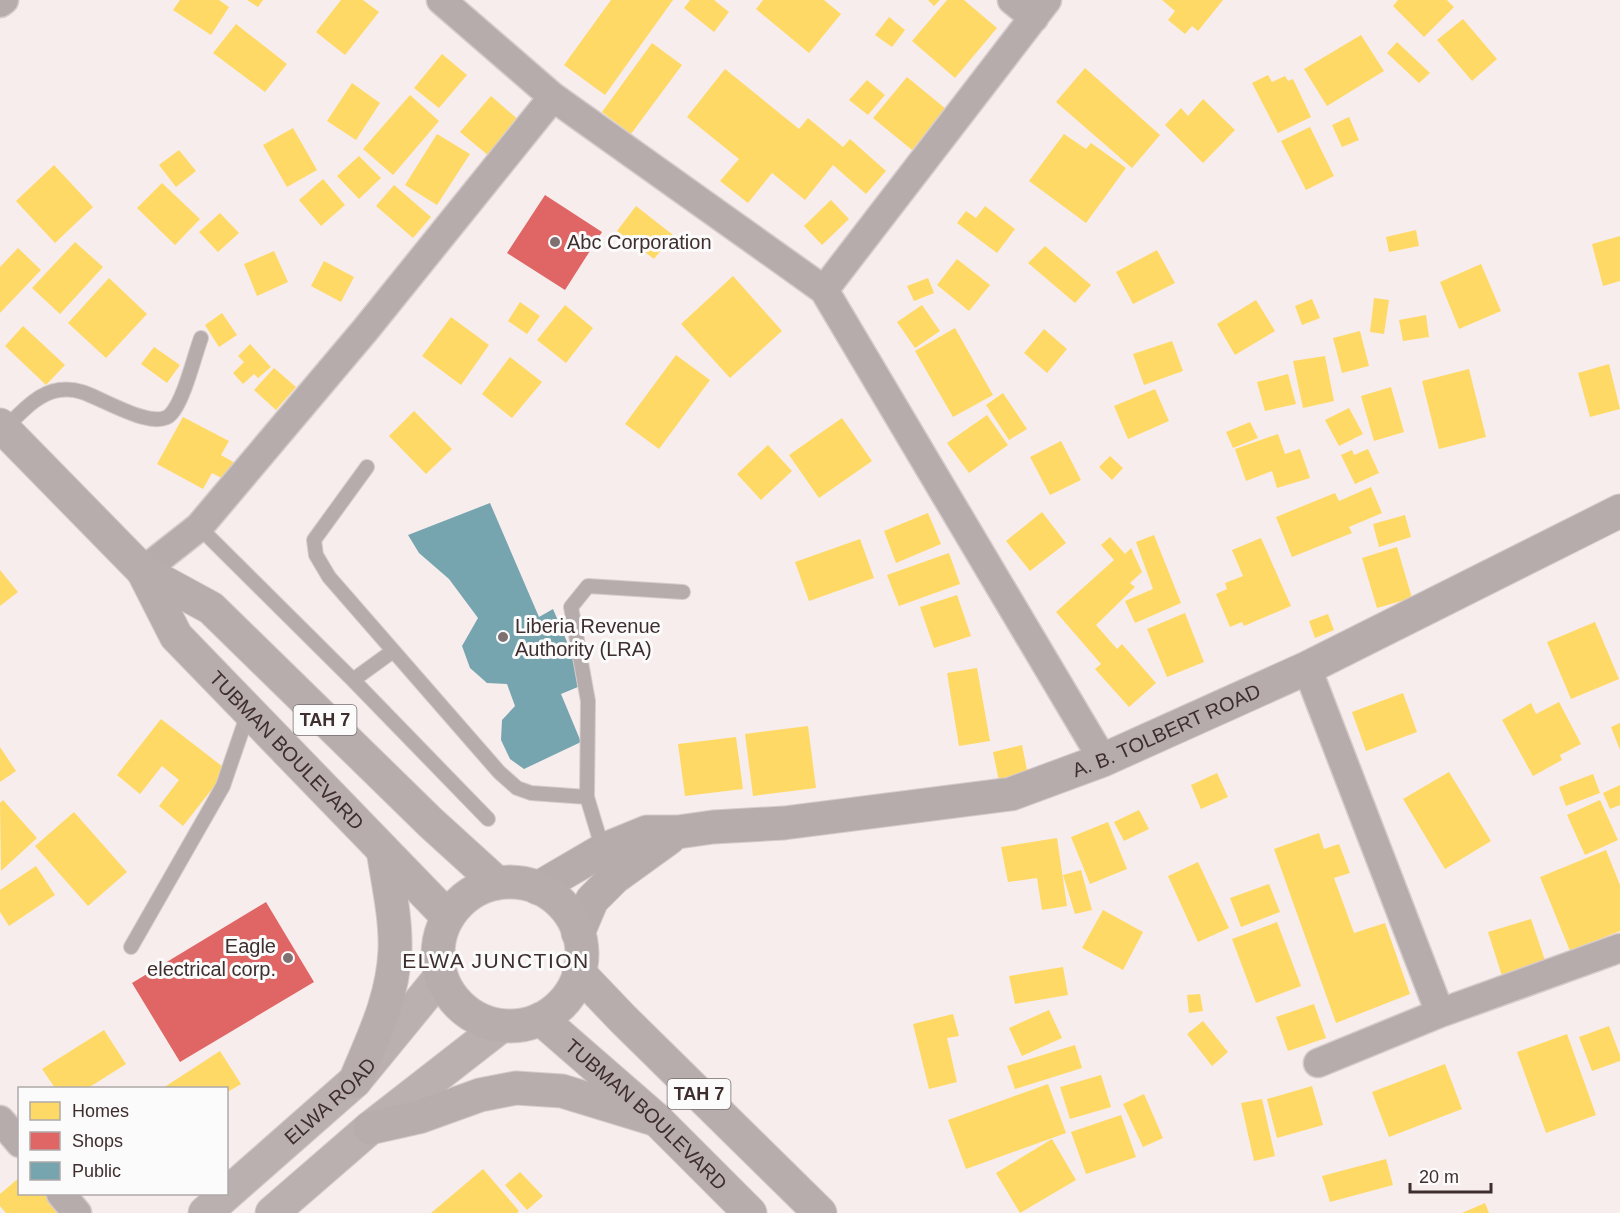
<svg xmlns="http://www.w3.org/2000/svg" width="1620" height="1213" viewBox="0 0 1620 1213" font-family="Helvetica,sans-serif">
<rect width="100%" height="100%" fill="#f7eded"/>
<path fill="#ffd966" d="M180,0H219L229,7L211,35L173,10Z
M247,0H263L258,7Z
M341,0H363L379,12L345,55L316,32Z
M611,0H673L605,95L564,65Z
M690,0H714L729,12L714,32L684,8Z
M763,0H824L841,14L809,53L756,9Z
M928,0H940L934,6Z
M947,0H964L997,28L955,78L912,41Z
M1162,0H1223L1198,31L1192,26L1185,34L1168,20L1175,11Z
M1398,0H1447L1454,7L1424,37L1393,6Z
M889,17L905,30L892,47L875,35Z
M1463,19L1497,59L1472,81L1437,40Z
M236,24L287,64L265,92L213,53Z
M1361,35L1384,71L1327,106L1304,69Z
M1397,42L1430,73L1419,83L1387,53Z
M652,43L682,65L631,134L602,112Z
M442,54L467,75L439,108L414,88Z
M1085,68L1160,135L1132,168L1056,102Z
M725,69L799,129L808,118L843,147L850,139L886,171L866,194L833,165L805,200L772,173L748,203L720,181L739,159L687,117Z
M1268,75L1272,82L1285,76L1288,81L1293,79L1311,117L1278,133L1252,83Z
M907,77L946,109L912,150L873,118Z
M867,80L885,95L868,115L849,100Z
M352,83L380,103L356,140L327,121Z
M410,95L439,121L393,175L363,149Z
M491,96L520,121L489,156L460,132Z
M1203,99L1235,130L1203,163L1165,125L1181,108L1188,116Z
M1349,117L1359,140L1342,147L1332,125Z
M1310,127L1334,176L1306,190L1281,141Z
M293,128L317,170L287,187L263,145Z
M437,134L470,154L437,205L405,185Z
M1064,134L1086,149L1091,143L1126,168L1086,223L1029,181Z
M179,150L196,171L176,187L159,165Z
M359,156L381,178L359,199L337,176Z
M54,165L93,207L55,243L16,201Z
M323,179L345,205L321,226L299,200Z
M162,183L200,219L175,245L137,208Z
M394,185L431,217L413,238L376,206Z
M831,200L849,219L822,245L804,226Z
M636,206L673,235L654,259L617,231Z
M985,206L1015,229L997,253L957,223L966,211L976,218Z
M220,213L239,233L218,252L199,232Z
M1416,230L1419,246L1389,252L1386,237Z
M1620,236V281L1603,286L1592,244Z
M75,242L103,267L60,314L32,288Z
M1045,246L1091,285L1075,303L1028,263Z
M18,248L41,270L0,313V267Z
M1157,250L1175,283L1133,304L1116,272Z
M274,251L288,282L257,296L244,264Z
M957,259L990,285L969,311L937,285Z
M324,261L354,277L341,302L311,286Z
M1481,264L1501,311L1459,329L1440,282Z
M733,276L782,331L730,378L681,324Z
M109,278L147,314L106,358L68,323Z
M928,278L934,293L914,301L907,286Z
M1374,298L1389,300L1384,334L1370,332Z
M1312,299L1320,318L1302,325L1295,306Z
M1256,300L1275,331L1235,355L1217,324Z
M520,302L540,316L527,334L508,321Z
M565,305L593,328L566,363L537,340Z
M922,305L940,331L915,348L897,322Z
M222,313L237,335L219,347L205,325Z
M1426,315L1429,337L1403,341L1399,320Z
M451,317L489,345L461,385L422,356Z
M23,326L65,365L46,385L5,346Z
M955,328L993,395L953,417L915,351Z
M1044,329L1067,349L1047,373L1024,353Z
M1360,331L1369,366L1342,373L1333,338Z
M1172,341L1183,371L1144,385L1133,354Z
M250,344L271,367L258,378L254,374L243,384L233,373L244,362L238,356Z
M154,347L180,365L167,383L141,364Z
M676,355L710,380L659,449L625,424Z
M1325,356L1334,401L1303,408L1293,361Z
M510,357L542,382L512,418L482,394Z
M1609,364L1620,409L1590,417L1578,373Z
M274,368L296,387L276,410L254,390Z
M1469,369L1486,437L1439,449L1422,381Z
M1288,374L1296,404L1265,411L1257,382Z
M1391,387L1404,432L1374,441L1361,396Z
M1155,389L1169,421L1128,439L1114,406Z
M1003,393L1027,429L1009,440L986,405Z
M1349,408L1363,434L1339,446L1325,420Z
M414,411L452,449L426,474L389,436Z
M987,415L1008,445L969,473L947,443Z
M183,417L229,441L221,455L240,466L231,483L212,473L203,489L157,464Z
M842,418L872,461L819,498L789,455Z
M1250,422L1258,438L1233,448L1226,432Z
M1278,434L1285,454L1300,449L1310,478L1277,488L1272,471L1246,481L1235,449Z
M1061,441L1081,480L1050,495L1030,457Z
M768,445L792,471L761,500L737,474Z
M1368,449L1379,473L1355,484L1341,455L1352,450L1354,455Z
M1110,456L1123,468L1112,480L1099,467Z
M1371,487L1382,513L1349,527L1352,533L1292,557L1276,517L1335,493L1339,501Z
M1042,512L1066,543L1030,571L1006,541Z
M928,513L941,544L896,563L884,531Z
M1405,515L1411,537L1379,547L1373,524Z
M1154,535L1181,603L1135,623L1125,601L1153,589L1136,542Z
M1110,537L1125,554L1131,548L1142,572L1130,583L1135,587L1096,625L1117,649L1122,644L1156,683L1129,707L1095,669L1101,664L1056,612L1114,560L1101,545Z
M1261,538L1291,606L1244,626L1242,622L1230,627L1216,594L1227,589L1225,583L1243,576L1232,550Z
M860,539L874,578L809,601L795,562Z
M1397,547L1412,598L1377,608L1362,558Z
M949,553L960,584L899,606L887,575Z
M0,570L18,592L0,606Z
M957,595L971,636L934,648L920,607Z
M1185,613L1204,662L1167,677L1147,629Z
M1328,614L1334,630L1315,638L1309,621Z
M1595,622L1619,679L1571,699L1547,642Z
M977,668L990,741L959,746L947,673Z
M1403,693L1417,732L1366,751L1352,712Z
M1559,702L1581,744L1560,755L1562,760L1533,776L1502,720L1531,703L1536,714Z
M161,719L227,770L183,826L159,806L179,780L162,766L140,794L117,775Z
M1620,723V750L1611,727Z
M808,726L816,788L753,796L745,734Z
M736,737L743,789L685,796L678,744Z
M1022,745L1029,780L1000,786L993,752Z
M0,747L16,771L0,782Z
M1449,772L1491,841L1445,869L1403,799Z
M1217,773L1228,797L1201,809L1191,785Z
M1593,774L1600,793L1566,806L1559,787Z
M1620,785V805L1610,809L1603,793Z
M3,800L37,838L1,871L0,803Z
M1600,800L1618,840L1585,855L1567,815Z
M1139,810L1149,829L1124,841L1114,822Z
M74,812L127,872L88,906L35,846Z
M1108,822L1127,869L1090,884L1071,837Z
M1319,833L1324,849L1339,844L1350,873L1334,878L1354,933L1385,923L1410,994L1336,1023L1274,849Z
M1057,838L1067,906L1042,910L1037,878L1008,882L1001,847Z
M1606,850L1620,885V931L1570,951L1540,877Z
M1198,862L1229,928L1198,942L1168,876Z
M36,866L55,895L9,926L0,912V890Z
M1081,870L1092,910L1075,914L1063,875Z
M1269,884L1280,912L1241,927L1230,898Z
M1103,910L1143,932L1123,970L1082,948Z
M1531,919L1553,984L1509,998L1488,932Z
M1277,922L1301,986L1256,1003L1232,939Z
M1063,967L1068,995L1015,1004L1009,976Z
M1200,994L1203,1011L1189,1013L1187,995Z
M1314,1004L1326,1038L1288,1051L1276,1017Z
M1049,1010L1062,1038L1022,1056L1009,1028Z
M953,1014L959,1036L947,1038L957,1082L929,1089L913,1024Z
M1203,1021L1228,1052L1212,1066L1187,1034Z
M1609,1026L1620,1055V1061L1592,1071L1579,1037Z
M104,1030L126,1064L88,1088H55L42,1069Z
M1567,1034L1596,1115L1546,1133L1517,1052Z
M1075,1045L1082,1068L1015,1089L1007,1066Z
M220,1051L241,1084L226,1093V1088H163Z
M1445,1064L1462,1109L1389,1137L1372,1092Z
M1101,1075L1111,1107L1070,1119L1060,1087Z
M1048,1084L1066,1133L966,1169L948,1120Z
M1312,1086L1323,1125L1277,1138L1267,1099Z
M1144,1094L1163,1138L1143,1147L1123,1104Z
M1262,1099L1275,1156L1254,1161L1241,1103Z
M1121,1115L1136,1157L1086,1174L1071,1132Z
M1052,1139L1076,1180L1020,1213L996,1173Z
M1386,1159L1393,1185L1330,1202L1322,1176Z
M483,1169L519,1211L517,1213H431Z
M520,1172L543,1196L527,1210L505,1185Z
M20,1177V1194H52L70,1213H6L0,1206V1194Z
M1485,1203L1489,1213H1462Z"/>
<path fill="#e06666" d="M545,195L602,232L565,290L507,253Z
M266,902L314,982L180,1062L132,983Z"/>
<path fill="#76a5af" d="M490,503L539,617L553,609L585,684L561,694L581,742L524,769L510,759L501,740L502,720L515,706L507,684L487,683L470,668L462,646L478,618L449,579L419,553L408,535Z"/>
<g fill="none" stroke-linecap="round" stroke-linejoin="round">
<defs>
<path id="service" d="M4,429C20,414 37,393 59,390C66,389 76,390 82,392C102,398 155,432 171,414C184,400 194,357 201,338
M367,467L314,540L316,555L329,577L499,772L517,788L531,793L587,797
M199,527L353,680L488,819
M353,680L393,651
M603,850L587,797L588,701L571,607L588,586L683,592
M131,947L223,786L248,713"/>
<path id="minor" d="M441,0L553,97L824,290
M1012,0L1034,18
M1047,0L824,290L1103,760
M0,3L4,0
M143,571L199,527L366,329L553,97
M1307,668L1440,1013
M1318,1063L1440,1013L1620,948
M0,1120L20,1143
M61,1194L77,1213"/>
<g id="tertiary">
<path id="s1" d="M538,888L603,850L647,832H678L713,827L784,823L1011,794L1103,760L1307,668L1620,511"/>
<path d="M578,933L592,900L615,877L669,838"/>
</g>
<g id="primary">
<path id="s2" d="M205,1213L355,1081L441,976"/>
<path d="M272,1213L370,1128L501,1026"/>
</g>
<g id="trunk">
<path d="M0,425L143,571L211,608L431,823L497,883"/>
<path id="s3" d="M143,571L176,636L448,917"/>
<circle cx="510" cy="954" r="72"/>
<path d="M579,973L623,1019L820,1213"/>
<path id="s4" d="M541,1019L657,1120L750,1213"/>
<path d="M355,1081C373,1038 393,998 395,950C396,917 388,883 383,850"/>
<path d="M370,1128L419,1117L480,1095L516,1088L562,1091L657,1120"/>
</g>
</defs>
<use href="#service" stroke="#d5cbcb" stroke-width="16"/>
<use href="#minor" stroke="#d5cbcb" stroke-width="31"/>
<use href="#tertiary" stroke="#d5cbcb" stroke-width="35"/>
<use href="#primary" stroke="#d5cbcb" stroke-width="35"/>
<use href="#trunk" stroke="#d5cbcb" stroke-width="35"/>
<use href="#service" stroke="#b7acac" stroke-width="14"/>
<use href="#minor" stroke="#b7acac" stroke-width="28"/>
<use href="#tertiary" stroke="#b7acac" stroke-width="33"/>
<use href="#primary" stroke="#bbb0b0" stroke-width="33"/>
<use href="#trunk" stroke="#b8adad" stroke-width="33"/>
</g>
<g fill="#7f7171" stroke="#fbfbfb" stroke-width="2">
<circle cx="555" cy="242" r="6"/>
<circle cx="503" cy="637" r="6"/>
<circle cx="288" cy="958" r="6"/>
</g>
<g text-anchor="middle" stroke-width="6" stroke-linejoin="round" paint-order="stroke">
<g fill="#fbfbfb" stroke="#776c6c" stroke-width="1.5">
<rect x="293.5" y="705" width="63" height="30" rx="4.5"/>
<rect x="667.5" y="1079" width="63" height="30" rx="4.5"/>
</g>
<g font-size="18" font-weight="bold" fill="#3f2e2e">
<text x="325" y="726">TAH 7</text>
<text x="699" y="1100">TAH 7</text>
</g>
<g font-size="20" fill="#3f2e2e" stroke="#fbfbfb" text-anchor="start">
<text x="567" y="249">Abc Corporation</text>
<text x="515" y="633">Liberia Revenue<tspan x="515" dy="23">Authority (LRA)</tspan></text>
<text x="276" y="953" text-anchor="end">Eagle<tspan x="276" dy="23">electrical corp.</tspan></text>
</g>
<g font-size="20" fill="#3f2e2e" stroke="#fbfbfb">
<text dy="7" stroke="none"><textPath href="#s1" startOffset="657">A. B. TOLBERT ROAD</textPath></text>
<text dy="7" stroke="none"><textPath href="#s3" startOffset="232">TUBMAN BOULEVARD</textPath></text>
<text dy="7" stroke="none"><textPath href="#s2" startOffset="168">ELWA ROAD</textPath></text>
<text dy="7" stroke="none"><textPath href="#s4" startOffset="142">TUBMAN BOULEVARD</textPath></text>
</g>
<g font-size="21" letter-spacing="1.5" fill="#3f2e2e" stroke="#fbfbfb">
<text x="496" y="968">ELWA JUNCTION</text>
</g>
</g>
<rect x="18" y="1087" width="210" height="108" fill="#fbfbfb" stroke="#b0a9a9" stroke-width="1.5"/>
<rect x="30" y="1102" width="30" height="18" fill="#ffd966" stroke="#b0a9a9" stroke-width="1.5"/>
<text x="72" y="1117" font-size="18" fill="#3f2e2e">Homes</text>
<rect x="30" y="1132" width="30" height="18" fill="#e06666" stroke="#b0a9a9" stroke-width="1.5"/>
<text x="72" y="1147" font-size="18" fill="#3f2e2e">Shops</text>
<rect x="30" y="1162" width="30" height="18" fill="#76a5af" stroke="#b0a9a9" stroke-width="1.5"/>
<text x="72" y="1177" font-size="18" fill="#3f2e2e">Public</text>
<path d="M1410 1183v9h81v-9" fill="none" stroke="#3f2e2e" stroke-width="3"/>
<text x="1419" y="1183" font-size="18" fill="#3f2e2e" stroke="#fbfbfb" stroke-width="4.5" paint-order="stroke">20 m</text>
</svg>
